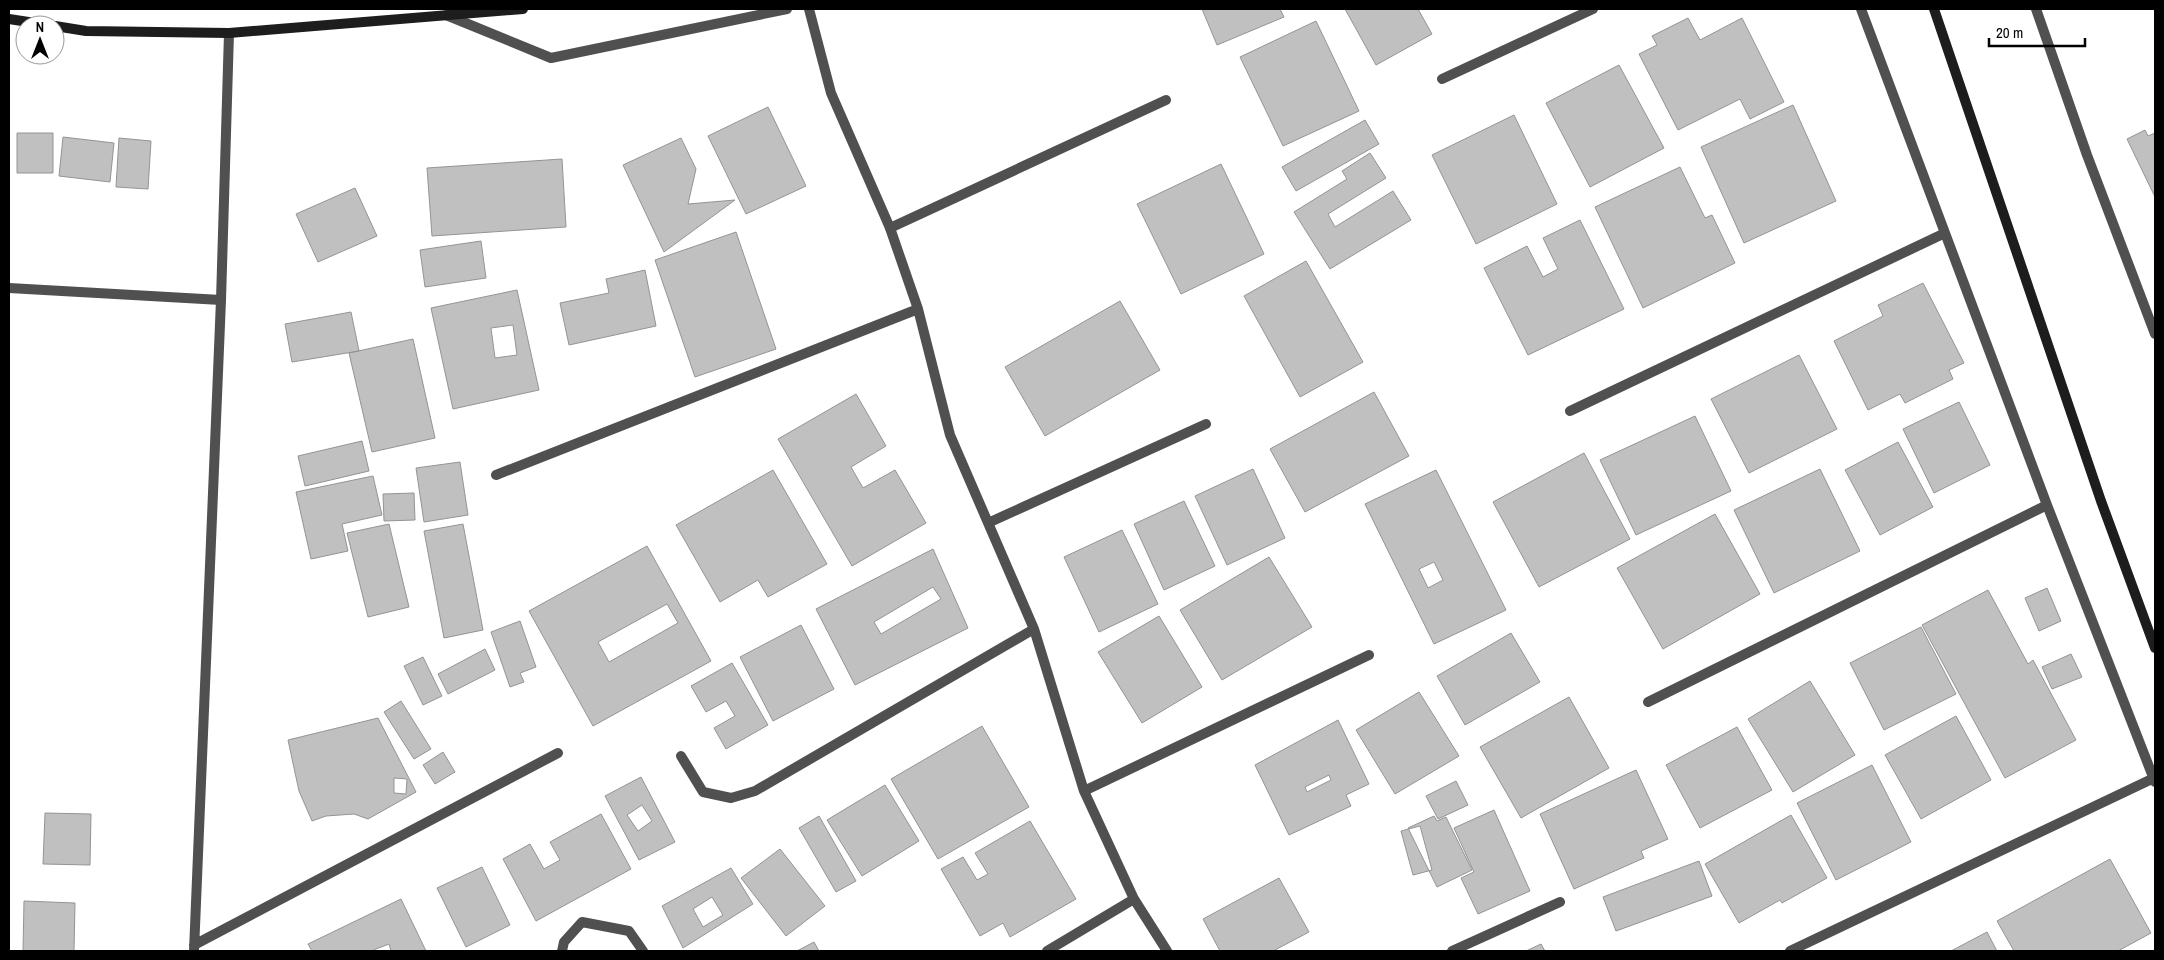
<svg xmlns="http://www.w3.org/2000/svg" width="2164" height="960" viewBox="0 0 2164 960" font-family="'Archivo Narrow',sans-serif">
<rect width="100%" height="100%" fill="#fff"/>
<path fill="#c0c0c0" stroke="#949494" fill-rule="evenodd" d="M1202,9H1280L1284,17L1217,45Z
M1345,9H1418L1432,34L1376,65Z
M1688,18L1700,40L1742,18L1784,102L1750,119L1740,99L1678,130L1639,54L1657,45L1652,36Z
M1316,21L1359,111L1283,146L1240,57Z
M1619,65L1664,148L1590,187L1546,103Z
M1793,105L1836,201L1744,243L1701,147Z
M768,107L806,186L746,214L708,136Z
M1514,115L1557,204L1476,244L1432,155Z
M1365,120L1379,144L1296,191L1282,167Z
M2145,130L2148,136L2155,133V197L2127,139Z
M17,133H53V173H17Z
M63,137L114,143L110,182L59,176Z
M119,138L151,141L148,189L116,187Z
M681,138L696,169L688,204L735,200L664,252L623,165Z
M1370,153L1386,178L1328,214L1335,227L1393,191L1411,220L1330,269L1294,212L1347,179L1342,171Z
M562,159L566,227L432,236L427,168Z
M1221,164L1264,254L1181,294L1137,204Z
M1680,167L1705,218L1712,215L1735,263L1643,308L1595,207Z
M355,188L377,236L318,262L296,214Z
M1580,220L1624,309L1528,355L1484,268L1527,246L1543,277L1558,269L1543,238Z
M736,232L776,349L695,377L655,260Z
M481,241L486,278L425,287L420,250Z
M1306,261L1363,362L1300,397L1244,296Z
M645,270L656,326L569,345L560,303L609,293L606,279Z
M1923,283L1964,363L1949,370L1953,379L1905,403L1900,394L1868,410L1834,341L1883,316L1878,305Z
M517,290L539,390L453,409L431,308ZM513,325L517,355L495,358L491,328Z
M1120,301L1160,370L1045,436L1005,367Z
M351,312L359,351L292,362L285,324Z
M413,339L435,438L372,452L349,353Z
M1799,355L1837,429L1749,473L1711,399Z
M1374,392L1409,456L1305,512L1270,449Z
M856,394L886,446L851,467L863,488L895,470L926,523L852,566L778,439Z
M1959,402L1990,465L1934,493L1903,429Z
M1695,416L1731,491L1636,535L1600,460Z
M362,441L369,471L305,486L298,456Z
M1898,442L1933,507L1880,535L1845,470Z
M1584,453L1630,539L1539,587L1493,502Z
M460,462L468,515L424,522L416,468Z
M1253,469L1285,538L1227,565L1195,496Z
M1820,469L1860,551L1774,593L1734,510Z
M773,470L827,564L768,597L758,580L720,602L676,525Z
M1436,470L1506,610L1434,644L1365,504ZM1434,562L1443,580L1428,588L1419,569Z
M373,476L382,515L342,524L348,551L311,559L296,492Z
M414,493L415,520L384,521L383,494Z
M1184,501L1215,566L1164,590L1134,524Z
M1715,514L1760,594L1663,649L1617,568Z
M389,524L409,607L368,617L347,533Z
M463,524L483,630L444,638L424,531Z
M1122,530L1158,604L1099,632L1064,557Z
M647,546L711,661L593,726L529,611ZM667,604L678,623L609,662L598,642Z
M933,549L968,628L855,685L816,609ZM933,587L941,599L881,634L874,622Z
M1269,557L1312,627L1222,680L1180,610Z
M2047,588L2061,621L2039,631L2025,598Z
M1988,590L2028,664L2033,660L2076,740L2005,778L1922,625Z
M1159,616L1202,687L1142,723L1098,652Z
M520,621L536,667L520,673L524,682L510,687L491,632Z
M801,625L834,689L773,721L740,657Z
M1921,627L1956,694L1884,730L1850,663Z
M1511,633L1540,682L1465,725L1437,676Z
M485,649L495,670L448,694L438,674Z
M2071,654L2082,677L2052,689L2042,667Z
M423,657L442,696L423,705L404,666Z
M732,663L768,725L726,749L714,728L735,716L726,701L706,712L691,686Z
M1810,681L1855,755L1793,792L1748,719Z
M1419,692L1459,756L1395,794L1356,730Z
M1569,697L1609,768L1521,818L1480,747Z
M401,701L431,749L414,759L384,712Z
M1956,716L1991,780L1921,819L1885,755Z
M378,718L416,792L368,819L354,814L326,816L312,821L299,791L288,740ZM394,778L407,779L406,794L394,793Z
M1338,720L1369,784L1346,795L1351,806L1289,835L1255,765ZM1329,775L1331,780L1307,792L1305,787Z
M982,726L1029,807L938,859L891,779Z
M1737,727L1772,790L1700,828L1666,765Z
M443,752L455,772L435,784L423,765Z
M1872,765L1911,842L1836,880L1797,803Z
M1636,770L1668,839L1641,851L1644,858L1574,889L1540,814Z
M641,777L675,842L639,860L605,796ZM642,805L652,821L638,831L627,815Z
M1456,781L1468,805L1438,819L1426,796Z
M885,785L919,841L862,876L827,820Z
M1494,810L1530,891L1478,914L1461,878L1474,872L1454,828Z
M45,813L91,814L90,865L43,864Z
M601,814L631,869L536,921L503,859L530,844L544,869L560,860L550,842Z
M1791,815L1827,878L1782,903L1780,900L1739,923L1705,864Z
M819,816L856,881L836,892L799,828Z
M1434,816L1437,821L1446,817L1472,870L1437,887L1408,828Z
M1030,821L1076,899L1010,937L1003,923L980,936L941,869L963,857L977,880L988,874L975,853Z
M1420,826L1432,870L1413,875L1401,831Z
M780,849L825,906L786,936L741,878Z
M2110,859L2151,933L2118,951H2014L1997,921Z
M1699,861L1712,896L1616,931L1603,897Z
M482,867L510,925L466,947L437,888Z
M731,868L753,904L683,948L662,906ZM712,897L723,915L703,927L693,909Z
M1279,878L1309,932L1273,951H1220L1203,919Z
M401,899L426,951H391L389,944L371,951H312L308,944Z
M24,901L75,903L74,951H23Z
M1987,932L1997,951H1951Z
M814,942L819,951H797Z
M1541,944L1545,951H1526Z"/>
<g fill="none" stroke-linecap="round" stroke-linejoin="round">
<path stroke="#505050" stroke-width="10" d="M890,228L1166,100
M9,288L221,300"/>
<path stroke="#505050" stroke-width="10" d="M809,9L831,93L890,228L918,309L950,435L1034,629L1084,791L1134,899L1167,951
M1861,9L2047,505L2155,782
M2036,9L2087,155L2155,334
M446,15L551,58L787,9
M1442,79L1593,9
M1570,411L1945,233
M496,475L918,309
M988,523L1206,424
M1648,702L2047,505
M681,756L703,792L731,798L755,791L1034,629
M1084,791L1369,655
M194,945L558,753
M194,951L221,300L229,33
M562,951L564,942L582,922L629,931L643,951
M1047,951L1134,899
M1452,951L1560,902
M1790,951L2154,778"/>
<path stroke="#1d1d1d" stroke-width="10" d="M1934,9L2101,501L2155,648
M9,19L48,25
M55,26L86,31L229,33L523,9"/>
</g>
<rect width="2164" height="960" fill="none" stroke="#000000" stroke-width="20"/>
<g transform="translate(40 40)"><circle r="24" fill="#ffffff" stroke="#999999"/>
<path d="M0-4L9 19L0 12L-9 19Z" fill="#000000"/>
<text y="-8" font-size="14" font-weight="bold" text-anchor="middle" fill="#000000">N</text>
</g>
<path d="M1989 38v8h96v-8" fill="none" stroke="#000000" stroke-width="2.5"/>
<text x="1996" y="38" font-size="15" fill="#000000" stroke="#ffffff" stroke-width="4" paint-order="stroke">20 m</text>
</svg>
